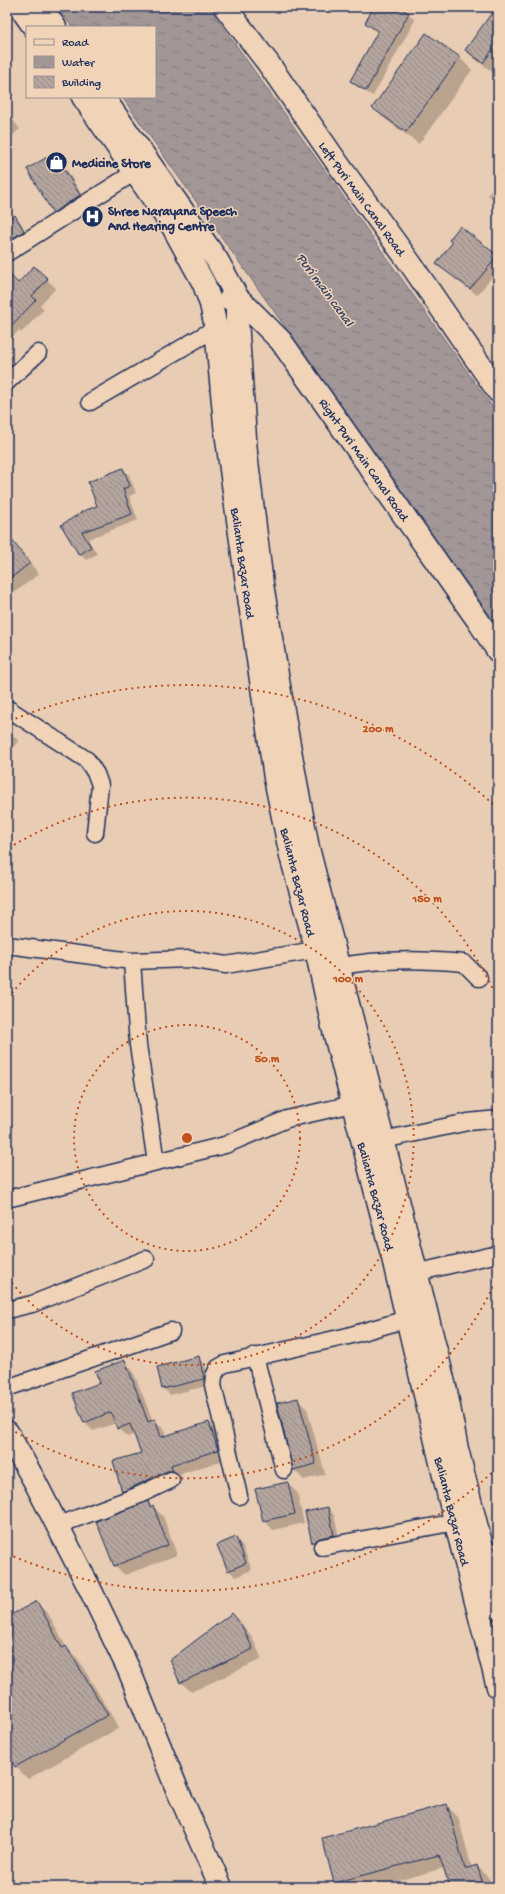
<svg xmlns="http://www.w3.org/2000/svg" width="505" height="1894" viewBox="0 0 505 1894" font-family="'Gochi Hand',sans-serif">
<defs>
<pattern id="water-ripples" width="26" height="14" patternUnits="userSpaceOnUse"><rect width="26" height="14" fill="#a29696"/><path d="M2 4q2-2 4 0t4 0M15 11q2-2 4 0t4 0" fill="none" stroke="#837b7e"/></pattern>
<pattern id="building-back-hatch" width="6" height="6" patternUnits="userSpaceOnUse"><rect width="6" height="6" fill="#b5a59e"/><path d="M-1 5l2 2M0 0l6 6M5-1l2 2" fill="none" stroke="#928784"/></pattern>
</defs>
<rect width="100%" height="100%" fill="#e8ccb3"/>
<filter id="ink" filterUnits="userSpaceOnUse"><feTurbulence type="fractalNoise" baseFrequency=".025" numOctaves="2"/><feDisplacementMap in="SourceGraphic" scale="8" xChannelSelector="R" yChannelSelector="G"/><feConvolveMatrix kernelMatrix="1 2 1 2 8 2 1 2 1" color-interpolation-filters="sRGB"/></filter>
<g filter="url(#ink)">
<path fill="url(#water-ripples)" stroke="#6c6d80" d="M57,7H209L498,415V627L122,97H155V27H72Z"/>
<path fill="#0003" d="M375,7H396L408,14L415,20L373,96L357,87L351,81L378,33L366,23Z
M498,16V65L493,72L476,60L466,50Z
M426,34L460,58L472,70L419,144L386,120L373,108Z
M7,113L20,129L7,140Z
M54,154L61,160L86,202L60,219L54,212Z
M498,179V204L488,195Z
M15,216L21,223L30,238L7,253V220Z
M461,227L498,258V270L477,295L438,263L453,243Z
M7,274L18,284L47,280L56,288L40,305L44,309L21,333L19,330L7,344Z
M123,469L129,475L136,493L129,496L138,520L88,539L97,554L86,560L80,554L83,514L99,506Z
M9,538L39,574L15,592L7,584V540Z
M7,730L19,741L7,753Z
M199,1358L205,1364L210,1385L170,1395L163,1388Z
M125,1362L133,1371L153,1421H155L164,1429L166,1437L209,1423L218,1432L227,1459L180,1474L182,1480H176L131,1500L122,1491L142,1453L135,1434L127,1437L118,1428L116,1423L93,1431L84,1422L101,1384Z
M297,1399L307,1409L325,1474L304,1480L294,1470L278,1404Z
M288,1483L297,1493L304,1523L273,1530L264,1520Z
M148,1502L163,1516L177,1555L125,1575L115,1566L98,1522Z
M328,1508L334,1515L340,1541L320,1548L313,1542Z
M235,1538L242,1545L252,1570L235,1577L229,1570Z
M37,1603L49,1615L66,1647L78,1659L119,1728L28,1779L16,1767L7,1750V1618Z
M232,1614L251,1635L262,1659L191,1692L181,1682Z
M446,1805L458,1817L472,1868L477,1866L489,1878L492,1887H451L444,1868L375,1887H339L335,1883L323,1839Z"/>
<path fill="url(#building-back-hatch)" stroke="#1b2f5e" d="M374,7H398L409,13L366,91L350,81L378,31L365,23Z
M496,7H498V42L483,63L465,50Z
M426,33L460,57L406,132L372,108Z
M54,153L80,195L53,213L27,169Z
M15,215L24,231L7,242V219Z
M460,226L498,256L470,289L436,264L452,243L449,240Z
M34,266L48,279L32,296L36,300L7,330V272L18,283Z
M123,468L130,486L123,489L132,514L82,532L91,547L79,555L61,525L81,513V512L97,506L88,482Z
M7,534L30,563L7,581Z
M199,1356L204,1379L162,1389L157,1367Z
M125,1360L148,1422L155,1419L161,1437L209,1422L218,1450L171,1465L173,1471H167L122,1492L113,1461L141,1453L130,1424L117,1429L111,1412L84,1423L72,1393L100,1383L95,1371Z
M298,1398L316,1464L293,1470L277,1403Z
M288,1482L295,1514L263,1521L255,1489Z
M148,1501L150,1507L153,1505L168,1545L114,1566L96,1521Z
M328,1507L334,1535L320,1538L312,1543L305,1512Z
M236,1537L246,1563L228,1571L217,1545Z
M37,1601L62,1648L66,1646L108,1715L15,1767L7,1752V1617Z
M232,1613L241,1624L253,1649L180,1683L170,1660Z
M447,1804L465,1869L477,1865L484,1887H450L439,1855L334,1883L322,1838Z"/>
<g fill="none" stroke-linecap="round" stroke-linejoin="round">
<defs>
<path id="street" d="M7,253L135,172
M7,382L38,353
M90,402L216,328
M7,708L87,760L96,774L100,785L95,833
M7,945L132,961L189,959L226,965L315,950
M132,961L138,1045L156,1162
M337,967C379,958 422,959 464,963L479,978
M383,1140L468,1122L498,1119
M7,1199L225,1145L287,1119L353,1104
M415,1273L498,1254
M7,1310L32,1304L146,1259
M255,1356L284,1470
M7,1388L171,1331
M239,1496L213,1385L214,1376L218,1368L225,1364L348,1336L407,1319
M56,1526L137,1496L171,1480
M322,1547L456,1522"/>
<path id="secondary" d="M20,7L34,27
M41,7L55,27
M225,7L268,63L338,164L410,263L498,391
M83,97L173,227L204,284L211,304L216,328L225,424L235,499L275,778L291,856L314,940L333,1027L393,1258L449,1497L498,1687
M103,97L217,260L237,297V320L246,453L262,584L286,728L308,848L383,1140L446,1391L457,1449L476,1524L498,1608
M230,299L237,297L281,341L477,619L498,651
M7,1432L34,1480L90,1589L129,1670L177,1789L221,1887"/>
</defs>
<use href="#street" stroke="#1b2f5e" stroke-width="19"/>
<use href="#secondary" stroke="#1b2f5e" stroke-width="25"/>
<use href="#street" stroke="#f1d3b7" stroke-width="16"/>
<use href="#secondary" stroke="#f1d3b7" stroke-width="22"/>
</g>
</g>
<g fill="none" stroke="#bf511c" stroke-width="2" stroke-dasharray="2 4">
<circle cx="187" cy="1138" r="113"/>
<path d="M8 998A227 227 0 1 1 8 1278"/>
<path d="M498 1276A340 340 0 0 1 9 1428M9 848A340 340 0 0 1 498 1000"/>
<path d="M496 1469A453 453 0 0 1 10 1555M10 721A453 453 0 0 1 496 807"/>
</g>
<defs>
<symbol id="shop-disc" viewBox="-11 -11 22 22"><circle r="9.5" fill="#1b2f5e" stroke="#f1d3b7"/><path d="M-5-2.5h2.3a2.7 3.5 0 0 1 5.4 0H5L5.5 6h-11ZM-1.5-2.5h3a1.5 2.3 0 0 0-3 0Z" fill="#fff"/></symbol>
<symbol id="hospital-disc" viewBox="-11 -11 22 22"><circle r="9.5" fill="#1b2f5e" stroke="#f1d3b7"/><path d="M-5-5h3v3.5h4V-5h3V5h-3V1.5h-4V5h-3Z" fill="#fff"/></symbol>
</defs>
<g fill-rule="evenodd">
<use href="#shop-disc" x="44" y="150" width="25" height="25"/>
<use href="#hospital-disc" x="80" y="204" width="25" height="25"/>
</g>
<g text-anchor="middle" stroke-width="3" stroke-linejoin="round" paint-order="stroke">
<g font-size="13" font-weight="bold" fill="#1b2f5e" stroke="#f1d3b7" text-anchor="start">
<text x="72" y="167">Medicine Store</text>
<text x="108" y="215">Shree Narayana Speech<tspan x="108" dy="15">And Hearing Centre</tspan></text>
</g>
<g font-size="13" fill="#1b2f5e" stroke="#f1d3b7">
<text transform="translate(363 198) rotate(54)" y="5">Left Puri Main Canal Road</text>
<text transform="translate(365 459) rotate(55)" y="5">Right Puri Main Canal Road</text>
<text transform="translate(244 563) rotate(82)" y="5">Balianta Bazar Road</text>
<text transform="translate(299 882) rotate(76)" y="5">Balianta Bazar Road</text>
<text transform="translate(377 1196) rotate(75)" y="5">Balianta Bazar Road</text>
<text transform="translate(453 1511) rotate(76)" y="5">Balianta Bazar Road</text>
</g>
<g font-size="14" font-style="italic" fill="#364469" stroke="#f1d3b7">
<text transform="translate(326 289) rotate(54)" y="5">Puri main canal</text>
</g>
</g>
<circle cx="187" cy="1138" r="6" fill="#bf511c" stroke="#f1d3b7" stroke-width="2"/>
<g font-size="12" text-anchor="middle" font-weight="bold" fill="#bf511c" stroke="#f1d3b7" stroke-width="3" stroke-linejoin="round" paint-order="stroke">
<text x="378" y="732">200 m</text>
<text x="427" y="902">150 m</text>
<text x="348" y="982">100 m</text>
<text x="267" y="1062">50 m</text>
</g>
<rect width="505" height="1894" fill="none" stroke="#f1d3b7" stroke-width="24"/>
<rect x="12" y="12" width="481" height="1870" fill="none" stroke="#1b2f5e" stroke-width="1.5" filter="url(#ink)"/>
<rect x="26" y="26" width="130" height="72" fill="#f1d3b7" stroke="#9b9193"/>
<rect x="34" y="39" width="20" height="6" fill="#f1d3b7" stroke="#9b9193"/>
<text x="62" y="46" font-size="12" fill="#1b2f5e">Road</text>
<rect x="34" y="56" width="20" height="12" fill="url(#water-ripples)" stroke="#9b9193"/>
<text x="62" y="66" font-size="12" fill="#1b2f5e">Water</text>
<rect x="34" y="76" width="20" height="12" fill="url(#building-back-hatch)" stroke="#9b9193"/>
<text x="62" y="86" font-size="12" fill="#1b2f5e">Building</text>
</svg>
